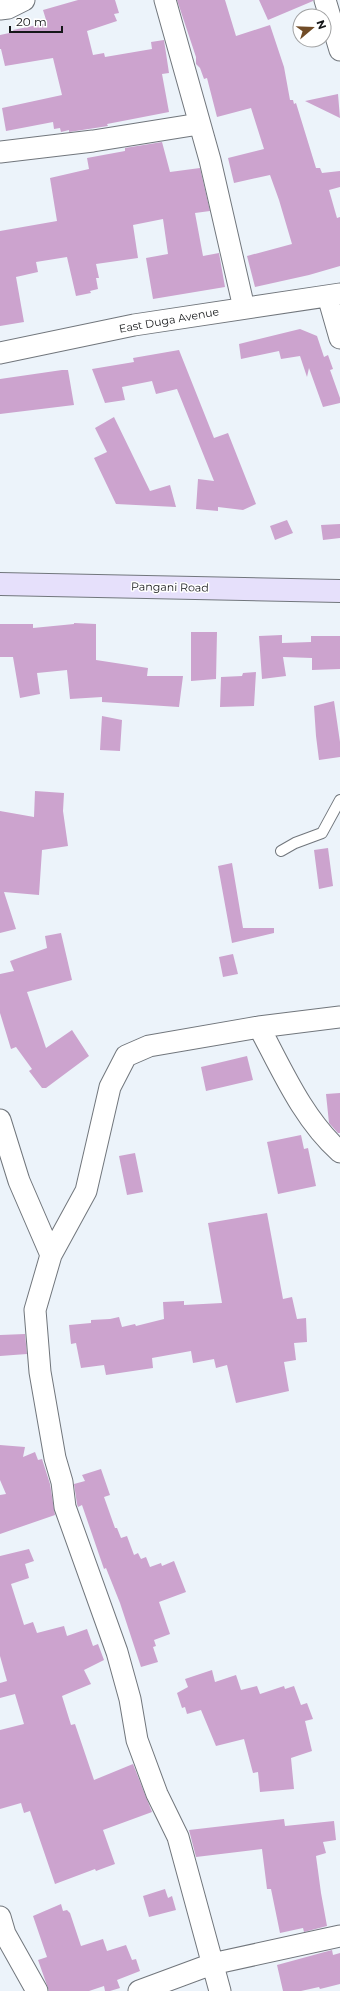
<svg xmlns="http://www.w3.org/2000/svg" width="340" height="1991" viewBox="0 0 340 1991" font-family="Montserrat,sans-serif">
<rect width="100%" height="100%" fill="#ecf3fa"/>
<path fill="#cca3ce" d="M78,0H115L119,13L114,14L117,21L87,31L93,55L104,53L105,57L152,49L151,42L164,40L169,73L162,74L169,112L107,124L108,126L69,132V130L61,132L60,128L54,129L53,122L6,131L2,108L62,95L53,58L5,66L1,49H0V35L14,32L13,30L47,23L43,10Z
M177,0H225L236,36L270,25L284,67L290,100H293L294,104L296,103L316,168H320L322,173L340,171V187L329,190L337,218L340,217V266L309,275L255,287L247,256L292,244L279,200L270,175L234,183L228,158L264,149L251,108L217,117L207,78L204,79L200,68L196,64V57Z
M259,0H313V1L268,20Z
M338,94L340,118L305,101Z
M162,142L170,172L200,168L210,211L195,213L203,256L219,253L225,287L153,299L146,258L168,254L163,219L133,225L138,258L96,264L99,278H96L98,289L90,291L91,293L76,296L67,257L36,262L38,272L16,277L24,322L0,326V231L57,221L50,178L89,169L87,158L125,151V148Z
M300,329L317,336L324,357L328,355L333,369L330,370L340,398V403L323,407L309,368L307,377L300,356L281,359L279,351L241,359L239,344Z
M179,350L214,438L228,433L256,504L243,510L218,507V511L196,509L198,479L214,481L177,389L156,394L152,381L122,387L125,400L105,403L92,369L134,362L133,358Z
M62,370H68L74,405L0,414V379Z
M114,417L150,491L170,485L176,507L116,504L94,458L107,452L95,428Z
M287,520L293,533L275,540L270,526Z
M340,524V538L323,540L321,525Z
M74,623L96,624V660L148,668L147,676H183L179,707L102,702V697L70,699L67,670L37,673L40,694L20,698L13,657H0V624H33V628L74,624Z
M191,632H217L216,679L191,681Z
M282,635V643L311,642V636H340V669L312,670V658L283,657L286,676L262,679L259,636Z
M256,672L254,706L220,707L221,677L242,676L243,673Z
M334,701L340,742V757L319,760L316,736L314,706Z
M102,716L122,720L120,751L100,750Z
M35,791L64,793L63,811L68,846L42,850L39,895L4,892L16,929L0,933V811L34,817Z
M328,848L333,886L319,889L314,850Z
M232,863L243,928H274V933L232,943L218,866Z
M61,933L72,980L27,992L46,1048L72,1030L89,1056L46,1088H42L29,1071L32,1069L16,1047L11,1049L0,1013V974L14,971L10,961L47,948L45,936Z
M233,954L238,974L223,977L219,957Z
M247,1056L253,1080L206,1091L201,1067Z
M340,1093V1133H338L329,1123L326,1094Z
M301,1135L304,1149L308,1148L316,1186L278,1194L267,1142Z
M135,1153L143,1192L127,1195L119,1156Z
M267,1213L283,1299L292,1297L297,1319L306,1318L307,1342L294,1343L296,1360L284,1362L289,1391L236,1403L227,1365L216,1368L214,1359L193,1363L191,1351L152,1358L153,1368L106,1375L104,1365L81,1368L76,1343L71,1344L69,1325L91,1323V1320L110,1319L119,1317L122,1327L135,1324L136,1326L164,1319L163,1302L184,1301V1305L222,1303L208,1223Z
M25,1334L27,1354L0,1356V1335Z
M0,1445L25,1447L23,1457L35,1452L38,1460L42,1459L50,1484L55,1515L0,1534V1495L6,1494L0,1480Z
M101,1469L110,1495L104,1497L115,1528H117L121,1538L127,1536L134,1555L138,1553L141,1559L146,1557L150,1567L161,1563L162,1566L174,1561L186,1592L159,1602L170,1634L154,1640L156,1646L153,1647L158,1662L141,1667L120,1603L106,1568L104,1569L82,1505L78,1507L77,1504L74,1484L85,1481L82,1475Z
M29,1549L34,1561L25,1564L29,1578L11,1584L24,1625L33,1622L37,1633L64,1626L67,1636L87,1629L93,1646L98,1644L104,1660L84,1670L91,1684L62,1696L71,1725L75,1724L94,1780L133,1764L152,1812L103,1830L115,1864L96,1871L95,1869L55,1884L30,1811L24,1813L21,1803L0,1809V1730L24,1724L15,1694L0,1698V1683L7,1681L0,1656V1556Z
M212,1670L215,1682L236,1675L241,1690L257,1686L260,1694L284,1686L285,1689L294,1686L301,1705L307,1703L313,1719L305,1721L312,1751L291,1758L294,1789L260,1792L258,1772L253,1773L244,1739L216,1746L201,1710L187,1714L185,1707L182,1708L177,1693L188,1687L185,1679Z
M284,1819L285,1826L334,1821L336,1840L323,1842L326,1853L316,1856L321,1893L327,1926L304,1932L303,1928L280,1933L271,1889H267L262,1849L196,1857L189,1830Z
M165,1889L168,1898L172,1896L176,1910L149,1917L143,1896Z
M61,1904L63,1911L67,1910L70,1913L81,1946L103,1939L107,1951L126,1945L132,1960L136,1959L140,1971L117,1980L120,1988L110,1991H105L104,1986L89,1991H49L38,1960L47,1957L33,1916Z
M332,1950L333,1955L340,1953V1984L320,1989L319,1987L301,1991H283L277,1965Z"/>
<g fill="none" stroke-linecap="round" stroke-linejoin="round">
<defs>
<path id="service" d="M281,851L295,843L322,833L340,800"/>
<path id="minor" d="M165,0L210,160L244,308
M325,0L340,50
M0,9L8,8L24,0
M0,152L93,141L199,124
M328,296L340,338
M0,353L134,325L340,294
M259,1027C282,1070 303,1119 340,1152
M0,1120L19,1181L51,1255
M0,1917L5,1934L37,1991
M139,1991L212,1964L340,1936
M220,1991L178,1837L157,1794L137,1740L130,1699L117,1652L65,1507L62,1482L55,1458L40,1372L35,1310L51,1255L86,1191L110,1087L126,1056L149,1046L259,1027L340,1017"/>
<path id="secondary" d="M0,584L340,591"/>
</defs>
<use href="#service" stroke="#71767c" stroke-width="12"/>
<use href="#minor" stroke="#71767c" stroke-width="23"/>
<use href="#secondary" stroke="#71767c" stroke-width="24"/>
<use href="#service" stroke="#fff" stroke-width="10"/>
<use href="#minor" stroke="#fff" stroke-width="21"/>
<use href="#secondary" stroke="#e6e0fb" stroke-width="22"/>
</g>
<g text-anchor="middle" stroke-width="3" stroke-linejoin="round" paint-order="stroke">
<g font-size="11" fill="#151719" stroke="#fff">
<text transform="translate(169 320) rotate(-10)" y="4">East Duga Avenue</text>
<text transform="translate(170 587) rotate(1)" y="4">Pangani Road</text>
</g>
</g>
<g transform="translate(312 28) rotate(71)"><circle r="19" fill="#ffffff" stroke="#a1a2a3"/>
<path d="M0-3L7 15L0 10L-7 15Z" fill="#714c27"/>
<text y="-6" font-size="11" font-weight="bold" text-anchor="middle" fill="#151719">N</text>
</g>
<path d="M10 26v6h52v-6" fill="none" stroke="#151719" stroke-width="2"/>
<text x="16" y="26" font-size="12" fill="#151719" stroke="#ffffff" stroke-width="3" paint-order="stroke">20 m</text>
</svg>
